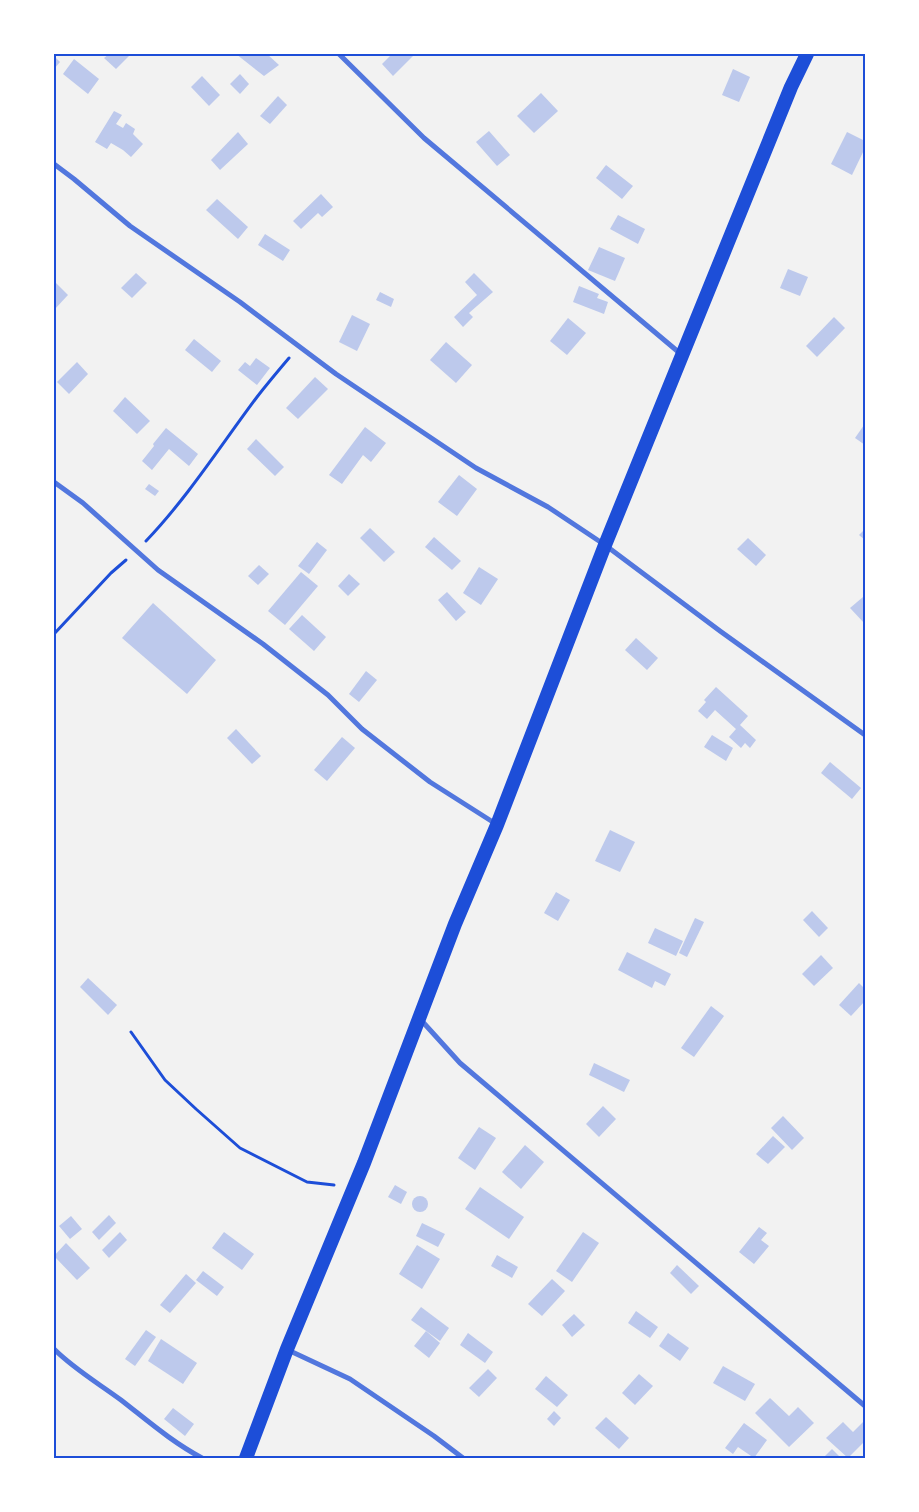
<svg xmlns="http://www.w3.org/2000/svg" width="919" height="1512" font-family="Ubuntu,sans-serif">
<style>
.building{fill:#bdc9ec}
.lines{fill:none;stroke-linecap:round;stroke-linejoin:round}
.path{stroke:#1d4ed8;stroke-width:3}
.minor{stroke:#5277de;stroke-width:5}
.trunk{stroke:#1d4ed8;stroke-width:14}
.neatline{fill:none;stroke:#1d4ed8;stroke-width:2}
</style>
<rect width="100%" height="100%" fill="#f2f2f2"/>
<g class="building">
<polygon points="109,54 131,54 116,69 104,58"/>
<polygon points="236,54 267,54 279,65 264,76"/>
<polygon points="392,54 415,54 393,76 382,64"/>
<polygon points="55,57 60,62 54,69 54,58"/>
<polygon points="74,59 99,79 88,94 63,74"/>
<polygon points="733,69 750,77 739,102 722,95"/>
<polygon points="240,74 249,84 240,94 230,84"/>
<polygon points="202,76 220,95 209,106 191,87"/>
<polygon points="541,93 558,111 534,133 517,116"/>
<polygon points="278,96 287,105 270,124 260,116"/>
<polygon points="114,111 122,115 116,124 123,128 126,123 135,129 133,134 143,144 131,157 123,150 111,143 107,149 95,142"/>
<polygon points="489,131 510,155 497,166 476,142"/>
<polygon points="238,132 248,144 220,170 211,160"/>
<polygon points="847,132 865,141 865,148 852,175 831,164"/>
<polygon points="606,165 633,186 622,199 596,178"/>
<polygon points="321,194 333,207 322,217 318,213 301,229 293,221"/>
<polygon points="217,199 248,227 238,239 206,210"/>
<polygon points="618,215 645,229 638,244 610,229"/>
<polygon points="265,234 290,250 283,261 258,245"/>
<polygon points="599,247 625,258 615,281 588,270"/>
<polygon points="788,269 808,277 800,296 780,288"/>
<polygon points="136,273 147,283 132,298 121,288"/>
<polygon points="474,273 493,292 469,313 473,317 463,327 454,317 477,295 465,282"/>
<polygon points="54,281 68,295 54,310"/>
<polygon points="579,286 599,294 597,298 608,302 604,314 573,302"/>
<polygon points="380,292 394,299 391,307 376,300"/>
<polygon points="352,315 370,324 357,351 339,342"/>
<polygon points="834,317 845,328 817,357 806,346"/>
<polygon points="568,318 586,333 567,355 550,341"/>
<polygon points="194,339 221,361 212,372 185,350"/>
<polygon points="446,342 472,365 456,383 430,360"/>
<polygon points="256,358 270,368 257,385 238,370 245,362 250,366"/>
<polygon points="77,362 88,374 69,394 57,382"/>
<polygon points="315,377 328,389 298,419 286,408"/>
<polygon points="125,397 150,421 137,434 113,411"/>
<polygon points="864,425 865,426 865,445 855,438"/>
<polygon points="365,427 386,443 371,462 363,455 342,484 329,475"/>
<polygon points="166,428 198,454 189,466 169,449 152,470 142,461 154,446 153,444"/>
<polygon points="256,439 284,467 275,476 247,449"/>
<polygon points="459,475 477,489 457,516 438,502"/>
<polygon points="149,484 159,491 155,496 145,489"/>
<polygon points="370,528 395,552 384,562 360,538"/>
<polygon points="865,529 865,540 859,535"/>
<polygon points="434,537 461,561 452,570 425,547"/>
<polygon points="748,538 766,555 756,566 737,549"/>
<polygon points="317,542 327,550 309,574 298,566"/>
<polygon points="259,565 269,574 258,585 248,576"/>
<polygon points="479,567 498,579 481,605 463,593"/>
<polygon points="301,572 318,586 285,625 268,611"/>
<polygon points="349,574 360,584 348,596 338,586"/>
<polygon points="447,592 466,612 456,621 438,600"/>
<polygon points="863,597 865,600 865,624 850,608"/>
<polygon points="153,603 216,660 187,694 122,638"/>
<polygon points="302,615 326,637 314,651 289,629"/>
<polygon points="636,638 658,658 647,670 625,650"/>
<polygon points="366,671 377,680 359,702 349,694"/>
<polygon points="716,687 748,716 740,725 756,740 750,748 745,743 741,748 729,737 736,729 715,710 707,719 698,711 706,702 704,700"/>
<polygon points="236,729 261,756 252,764 227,738"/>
<polygon points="712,735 733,748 726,761 704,747"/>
<polygon points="342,737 355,748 327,781 314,770"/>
<polygon points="830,762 861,788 852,799 821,773"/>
<polygon points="610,830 635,842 620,872 595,861"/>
<polygon points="556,892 570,900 558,921 544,913"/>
<polygon points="812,911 828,928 819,937 803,920"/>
<polygon points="695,918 704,922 687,957 679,953"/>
<polygon points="655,928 683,941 676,956 648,943"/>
<polygon points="627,952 671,974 665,986 655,981 652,988 618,970"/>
<polygon points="821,955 833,968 814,986 802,974"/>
<polygon points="88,978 117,1005 108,1015 80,987"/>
<polygon points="859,983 865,989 865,1001 851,1016 839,1005"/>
<polygon points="711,1006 724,1016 694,1057 681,1048"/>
<polygon points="594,1063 630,1080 624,1092 589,1075"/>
<polygon points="603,1106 616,1119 599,1137 586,1124"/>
<polygon points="783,1116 804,1138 792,1150 771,1128"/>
<polygon points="479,1127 496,1138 475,1170 458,1158"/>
<polygon points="773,1136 785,1147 768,1164 756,1154"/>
<polygon points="525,1145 544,1162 521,1189 502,1172"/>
<polygon points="395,1185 407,1192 401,1204 388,1197"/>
<polygon points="480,1187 524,1217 509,1239 465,1209"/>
<circle cx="420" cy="1204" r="8"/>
<polygon points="109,1215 116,1223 99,1240 92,1232"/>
<polygon points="71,1216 82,1229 70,1239 59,1226"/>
<polygon points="422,1223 445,1234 438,1247 416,1236"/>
<polygon points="759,1227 767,1233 761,1240 769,1246 754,1264 739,1252"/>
<polygon points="120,1232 127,1240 109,1258 102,1250"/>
<polygon points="224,1232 254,1254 242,1270 212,1248"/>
<polygon points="583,1232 599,1243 572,1282 556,1271"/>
<polygon points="66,1243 90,1268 77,1280 54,1256"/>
<polygon points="417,1245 440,1259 422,1289 399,1274"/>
<polygon points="497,1255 518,1267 512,1278 491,1266"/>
<polygon points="677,1265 699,1286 691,1294 670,1273"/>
<polygon points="203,1271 224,1287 217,1296 196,1280"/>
<polygon points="186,1274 196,1283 170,1313 160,1305"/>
<polygon points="552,1279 565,1291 542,1316 528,1304"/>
<polygon points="421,1307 449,1328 440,1341 411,1320"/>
<polygon points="636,1311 658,1327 650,1338 628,1323"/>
<polygon points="574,1314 585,1325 572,1337 562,1325"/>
<polygon points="146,1330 156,1337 135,1366 125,1359"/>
<polygon points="426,1331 440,1343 429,1358 414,1346"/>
<polygon points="468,1333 493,1352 485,1363 460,1345"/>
<polygon points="668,1333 689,1348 680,1361 659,1346"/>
<polygon points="161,1339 197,1363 183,1384 148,1361"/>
<polygon points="723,1366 755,1384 745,1401 713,1383"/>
<polygon points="488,1369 497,1378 479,1397 469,1388"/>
<polygon points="639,1374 653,1386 635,1405 622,1393"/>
<polygon points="546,1376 568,1395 557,1407 535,1389"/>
<polygon points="770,1398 789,1416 798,1407 814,1423 789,1447 755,1413"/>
<polygon points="173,1408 194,1424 185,1436 164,1419"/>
<polygon points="554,1411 561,1418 554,1426 547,1419"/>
<polygon points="606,1417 629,1438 619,1449 595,1428"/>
<polygon points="865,1420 865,1441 848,1458 826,1438 843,1422 853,1432"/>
<polygon points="744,1423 767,1440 754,1458 738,1447 733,1454 725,1448"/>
<polygon points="832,1449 841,1458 827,1458 825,1456"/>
</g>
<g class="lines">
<g class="path">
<path d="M146,541C188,497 221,445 257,397C267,384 278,371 289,358"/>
<polyline points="54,634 111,573 126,560"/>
<polyline points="131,1032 165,1080 196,1109 240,1148 307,1182 334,1185"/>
</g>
<g class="minor">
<polyline points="339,54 424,138 682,355"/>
<polyline points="54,164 74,179 130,226 240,302 336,374 476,468 548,507 605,545 720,631 865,735"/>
<polyline points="54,482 83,503 158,570 263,644 328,695 362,729 430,782 496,824"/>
<polyline points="421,1020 460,1063 865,1406"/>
<path d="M54,1349C74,1369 98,1383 121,1400C148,1421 172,1442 202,1458"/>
<polyline points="288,1350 350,1379 434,1436 463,1458"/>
</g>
<polyline class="trunk" points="246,1458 287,1349 364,1163 455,924 497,825 605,545 791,87 807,54"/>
</g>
<rect width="919" height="1512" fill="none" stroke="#ffffff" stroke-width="110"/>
<rect x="55" y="55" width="809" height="1402" class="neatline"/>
</svg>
